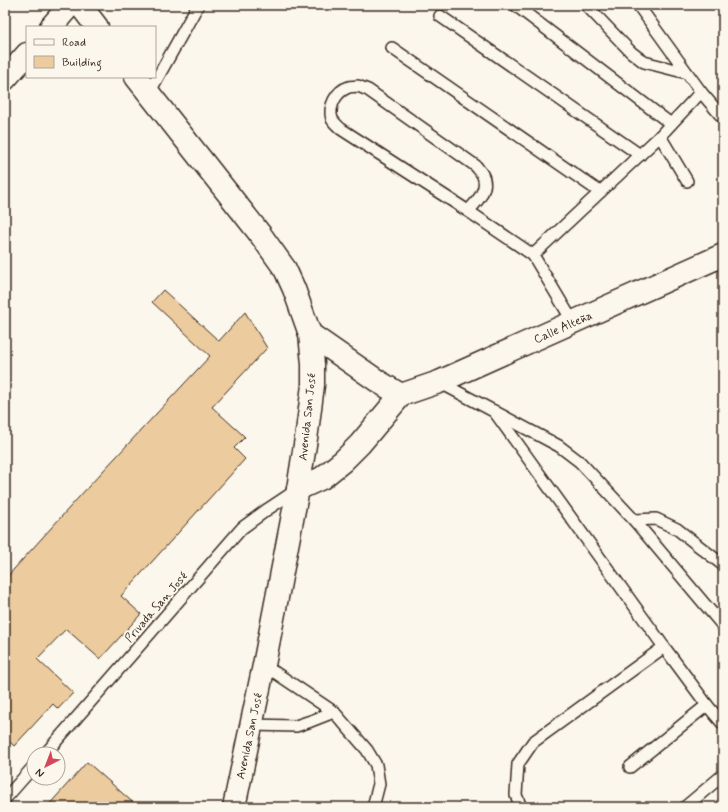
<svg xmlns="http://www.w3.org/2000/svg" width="728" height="812" font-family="Mynerve,sans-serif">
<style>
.building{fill:#eccb9e;stroke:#3b2a1e}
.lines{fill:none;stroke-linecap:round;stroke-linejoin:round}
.lane-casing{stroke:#3b2a1e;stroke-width:14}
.street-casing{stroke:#3b2a1e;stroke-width:25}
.secondary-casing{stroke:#3b2a1e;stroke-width:25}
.lane{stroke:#fbf7ec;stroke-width:11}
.street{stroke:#fbf7ec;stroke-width:22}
.secondary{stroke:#fbf7ec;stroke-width:22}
.labels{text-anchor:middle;stroke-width:4;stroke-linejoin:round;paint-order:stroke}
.street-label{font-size:12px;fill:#3b2a1e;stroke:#fbf7ec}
</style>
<rect width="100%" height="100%" fill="#fbf7ec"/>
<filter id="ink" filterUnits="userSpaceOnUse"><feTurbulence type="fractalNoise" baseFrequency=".025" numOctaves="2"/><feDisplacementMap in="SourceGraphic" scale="8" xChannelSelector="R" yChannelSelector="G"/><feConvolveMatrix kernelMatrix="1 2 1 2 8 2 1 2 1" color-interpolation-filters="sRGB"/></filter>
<g filter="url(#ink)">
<g class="building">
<polygon points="163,290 219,341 245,312 267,348 212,407 245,437 234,448 245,459 121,596 141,614 100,659 66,629 37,659 73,693 58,709 53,704 14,746 5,737 5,579 89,486 210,356 152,302"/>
<polygon points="87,762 138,807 47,807"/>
</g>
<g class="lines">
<defs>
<g id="lane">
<polyline points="515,5 671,124"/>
<polyline points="586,5 631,52 644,62 687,73"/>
<polyline points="440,16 640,155"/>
<polyline points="392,48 600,192"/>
<path d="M358,86L368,90L476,166C478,169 480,171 482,174C490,188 477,202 468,211L341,129C338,126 334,123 332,119C328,107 336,91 349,87C351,86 355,87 358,86Z"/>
<polyline points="701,92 723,118"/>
<polyline points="149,93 198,5"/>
<polyline points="660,136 687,181"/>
<polyline points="468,211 533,255"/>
<polyline points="573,322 533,255 660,136 671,124 701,92 638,5"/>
<polyline points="439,382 559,446 580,462 634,520 723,626"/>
<polyline points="494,411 664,647 533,742 518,764 516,795 521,807"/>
<polyline points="634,520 656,519 677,529 723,565"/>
<polyline points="664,647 707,705 723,724"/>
<polyline points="264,665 334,712 367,750 376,765 379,784 373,807"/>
<polyline points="250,725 296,726 311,721 334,712"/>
<polyline points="45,754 242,528 268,509 298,489"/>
<polyline points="630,767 707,705"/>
<polyline points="5,799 34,766"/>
<polyline points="685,807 723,775"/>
</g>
<g id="street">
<polyline points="51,27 70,5"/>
<polyline points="5,79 27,54"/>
<polyline points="310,334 379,382 401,395"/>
<polyline points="298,489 322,478 343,461 360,444 401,395 439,382 723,255"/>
</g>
<g id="secondary">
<polyline points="80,5 97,27"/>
<polyline points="136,77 260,234 285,269 294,289 310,334 313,364 313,385 307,432 298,489 264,665 234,807"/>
</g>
</defs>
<use href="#lane" class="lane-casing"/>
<use href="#street" class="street-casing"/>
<use href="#secondary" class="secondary-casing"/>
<use href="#lane" class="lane"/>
<use href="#street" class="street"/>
<use href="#secondary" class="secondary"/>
</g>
</g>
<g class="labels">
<g class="street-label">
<text transform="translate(563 327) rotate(-24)" y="4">Calle Alteña</text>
<text transform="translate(307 417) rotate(-84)" y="4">Avenida San José</text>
<text transform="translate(156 607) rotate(-49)" y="4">Privada San José</text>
<text transform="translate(249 736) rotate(-78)" y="4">Avenida San José</text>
</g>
</g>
<rect width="728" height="812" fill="none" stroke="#fbf7ec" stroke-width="20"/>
<rect x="10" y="10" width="708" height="792" fill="none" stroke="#3b2a1e" stroke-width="1.5" filter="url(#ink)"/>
<rect x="26" y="26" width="130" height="52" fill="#fbf7ec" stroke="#aea59a"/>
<rect x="34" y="39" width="20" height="6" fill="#fbf7ec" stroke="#aea59a"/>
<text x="62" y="46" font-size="12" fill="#3b2a1e">Road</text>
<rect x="34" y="56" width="20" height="12" fill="#eccb9e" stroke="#aea59a"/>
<text x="62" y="66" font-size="12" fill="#3b2a1e">Building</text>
<g transform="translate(46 766) rotate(222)"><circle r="19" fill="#fbf7ec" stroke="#aea59a"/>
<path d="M0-3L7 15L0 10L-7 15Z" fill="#d1495b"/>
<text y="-6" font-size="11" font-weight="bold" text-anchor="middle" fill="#3b2a1e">N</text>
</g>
</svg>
